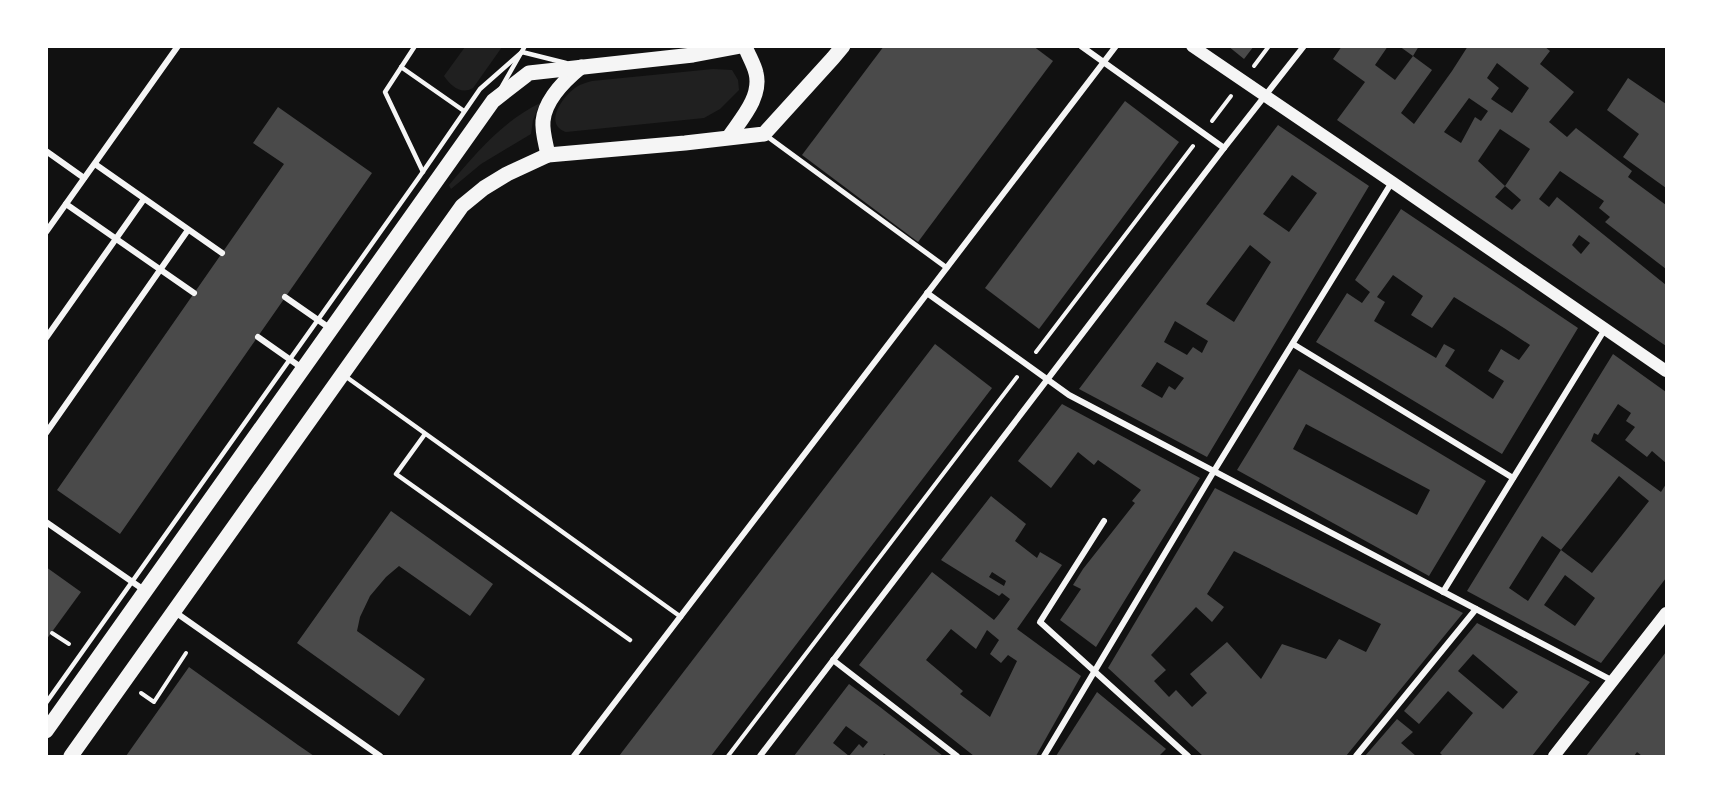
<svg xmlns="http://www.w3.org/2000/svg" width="1713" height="803" font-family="Helvetica,sans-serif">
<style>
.green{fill:#202020}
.building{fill:#4a4a4a;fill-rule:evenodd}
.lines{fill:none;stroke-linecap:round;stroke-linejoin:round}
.path{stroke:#f5f5f5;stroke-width:4}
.service{stroke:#f5f5f5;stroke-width:4.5}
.pedestrian{stroke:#f5f5f5;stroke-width:5}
.minor{stroke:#f5f5f5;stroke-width:6}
.secondary{stroke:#f5f5f5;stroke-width:12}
.primary{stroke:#f5f5f5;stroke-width:15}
</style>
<rect width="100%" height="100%" fill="#111"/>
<g class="green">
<path d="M465,47H502L473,88C461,95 451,86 444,76Z"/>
<path d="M713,69L732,70L738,80L739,90L720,109L704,118L566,132C542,124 564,94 578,86C582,84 587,82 592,81Z"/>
<path d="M540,103L533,120L531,134L481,164L451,189L449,185C475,154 503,121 540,103Z"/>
</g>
<g class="building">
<polygon points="884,46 1033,46 1053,61 918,242 802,155"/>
<polygon points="1228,46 1254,46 1244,59"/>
<path d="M1342,46H1388L1375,65L1395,80L1413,56L1432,70L1401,113L1414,124L1452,71L1468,46H1544L1550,51L1540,64L1574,92L1549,122L1567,137L1576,128L1632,171L1628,177L1666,205V269L1605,222L1610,217L1599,208L1604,201L1560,171L1539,199L1549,207L1557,197L1666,285V346L1337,120L1365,82L1333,59ZM1497,63L1529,88L1512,113L1491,99L1499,88L1487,78ZM1469,98L1488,111L1481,121L1475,117L1461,143L1444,132ZM1500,129L1530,149L1505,186L1521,200L1512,210L1495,197L1505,186L1478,161ZM1579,235L1590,243L1581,254L1572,245Z"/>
<polygon points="1399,46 1419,46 1413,56"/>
<polygon points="1628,78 1666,104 1666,188 1623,157 1639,134 1607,110"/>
<polygon points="1125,101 1179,142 1039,329 985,288"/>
<polygon points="278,107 372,173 120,534 57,490 284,164 253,143"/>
<path d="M1278,125L1369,186L1207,457L1079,389ZM1292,175L1317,193L1289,232L1263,214ZM1250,245L1271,262L1234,322L1206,304ZM1175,321L1208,341L1202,353L1193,347L1187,355L1164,342ZM1157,362L1184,378L1175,390L1169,386L1162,398L1141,386Z"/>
<path d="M1401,209L1578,328L1502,454L1316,342L1347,293L1362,303L1370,292L1355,280ZM1393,275L1423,296L1411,315L1432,328L1454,297L1504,328L1530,345L1519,360L1501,349L1488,371L1504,381L1493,399L1445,366L1455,350L1444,344L1436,358L1374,321L1385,302L1377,297Z"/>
<polygon points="935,344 992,388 711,756 619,756"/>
<path d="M1613,354L1666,392V463L1652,451L1647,457L1625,440L1635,427L1626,421L1631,413L1618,404L1598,435L1594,433L1591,441L1661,492L1666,484V578L1601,663L1467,591ZM1619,476L1649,501L1592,573L1561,550L1528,601L1509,588L1542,536L1561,550ZM1565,575L1595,598L1575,626L1544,605Z"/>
<path d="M1299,369L1486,481L1429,576L1237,470ZM1306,424L1430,490L1417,515L1293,449Z"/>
<polygon points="1062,404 1200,478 1096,647 1060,620 1081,589 1073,585 1083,569 1135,503 1132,501 1141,490 1098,460 1094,465 1078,452 1051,488 1018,461"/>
<path d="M1215,488L1463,613L1346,756H1203L1108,668ZM1234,551L1381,624L1366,652L1339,639L1326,659L1282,644L1261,679L1227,642L1190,674L1207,693L1192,707L1176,690L1169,697L1154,681L1166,670L1151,655L1196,607L1212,622L1224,607L1207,594Z"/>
<path d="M991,496L1026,524L1015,541L1037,558L1040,552L1062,565L1017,629L1081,676L1036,756H974L859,665L932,572L994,620L999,614L1010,599L1002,593L999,596L941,560ZM992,572L1006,581L1004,586L989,577ZM951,629L976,649L987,630L999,640L990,654L1001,663L1008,655L1017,661L990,717L960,694L963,691L926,660Z"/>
<polygon points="391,511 493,584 470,616 399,566 386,577 370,596 360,617 357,631 425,679 399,716 297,643"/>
<polygon points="46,567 81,592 46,640"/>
<path d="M1477,623L1590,682L1532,756H1443L1440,753L1473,713L1448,691L1419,724L1404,711ZM1473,654L1518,692L1503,709L1458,671Z"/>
<polygon points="1666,652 1666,756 1642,756 1637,752 1634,756 1586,756"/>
<polygon points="189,667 298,745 314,756 126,756"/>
<path d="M849,684L880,707L943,756H887L884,754L882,756H794ZM846,726L868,742L863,748L859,744L849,756L833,743Z"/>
<polygon points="1097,692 1166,749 1159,756 1056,756"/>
<polygon points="1397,719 1413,732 1401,743 1416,756 1365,756"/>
</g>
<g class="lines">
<g class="path">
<polyline points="1254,66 1269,46"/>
<polyline points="1212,121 1231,96"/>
<polyline points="1036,352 1193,146"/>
<polyline points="52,633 69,644"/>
<polyline points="141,693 154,702 186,653"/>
<polyline points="728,756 1017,377"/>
</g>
<g class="service">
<polyline points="415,46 385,92 423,172"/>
<polyline points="522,52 566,63"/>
<polyline points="401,67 464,111"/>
<polyline points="501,88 525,46"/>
<polyline points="345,376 681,617"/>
<polyline points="425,434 396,474 630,640"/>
<polyline points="46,703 420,176 480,89 522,52"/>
</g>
<polyline class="pedestrian" points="764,134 947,268"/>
<g class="minor">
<polyline points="1081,46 1224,148"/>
<polyline points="46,151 84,178"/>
<polyline points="95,164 222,253"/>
<polyline points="66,204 194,293"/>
<polyline points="46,232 178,46"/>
<polyline points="927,293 1069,395 1613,681"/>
<polyline points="285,297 331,329"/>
<polyline points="258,337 302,368"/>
<polyline points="46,338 144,199"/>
<polyline points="1293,344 1513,478"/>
<polyline points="46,433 188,230"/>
<polyline points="1104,521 1040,622 1188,756"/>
<polyline points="46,522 144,590"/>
<polyline points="1443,592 1605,329"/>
<polyline points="175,612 380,756"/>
<polyline points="833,660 957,756"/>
<polyline points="574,756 1116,46"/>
<polyline points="760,756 1224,148 1304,46"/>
<polyline points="1044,756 1214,471 1392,182"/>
<polyline points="1356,756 1476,609"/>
</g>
<g class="secondary">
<polyline points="1192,46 1392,182 1666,371"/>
<polyline points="1554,756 1666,613"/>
</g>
<g class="primary">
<path d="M729,137C741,119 762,97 756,73C754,64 748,55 745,46"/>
<path d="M548,155C546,144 542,132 543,121C545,100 565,80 581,67"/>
<polyline points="46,731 493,101 529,73 693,55 741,46"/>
<polyline points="71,756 462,206 484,188 507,174 548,155 685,143 764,134 833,58 843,46"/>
</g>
</g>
<rect width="1713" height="803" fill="none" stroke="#ffffff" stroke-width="96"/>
</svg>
